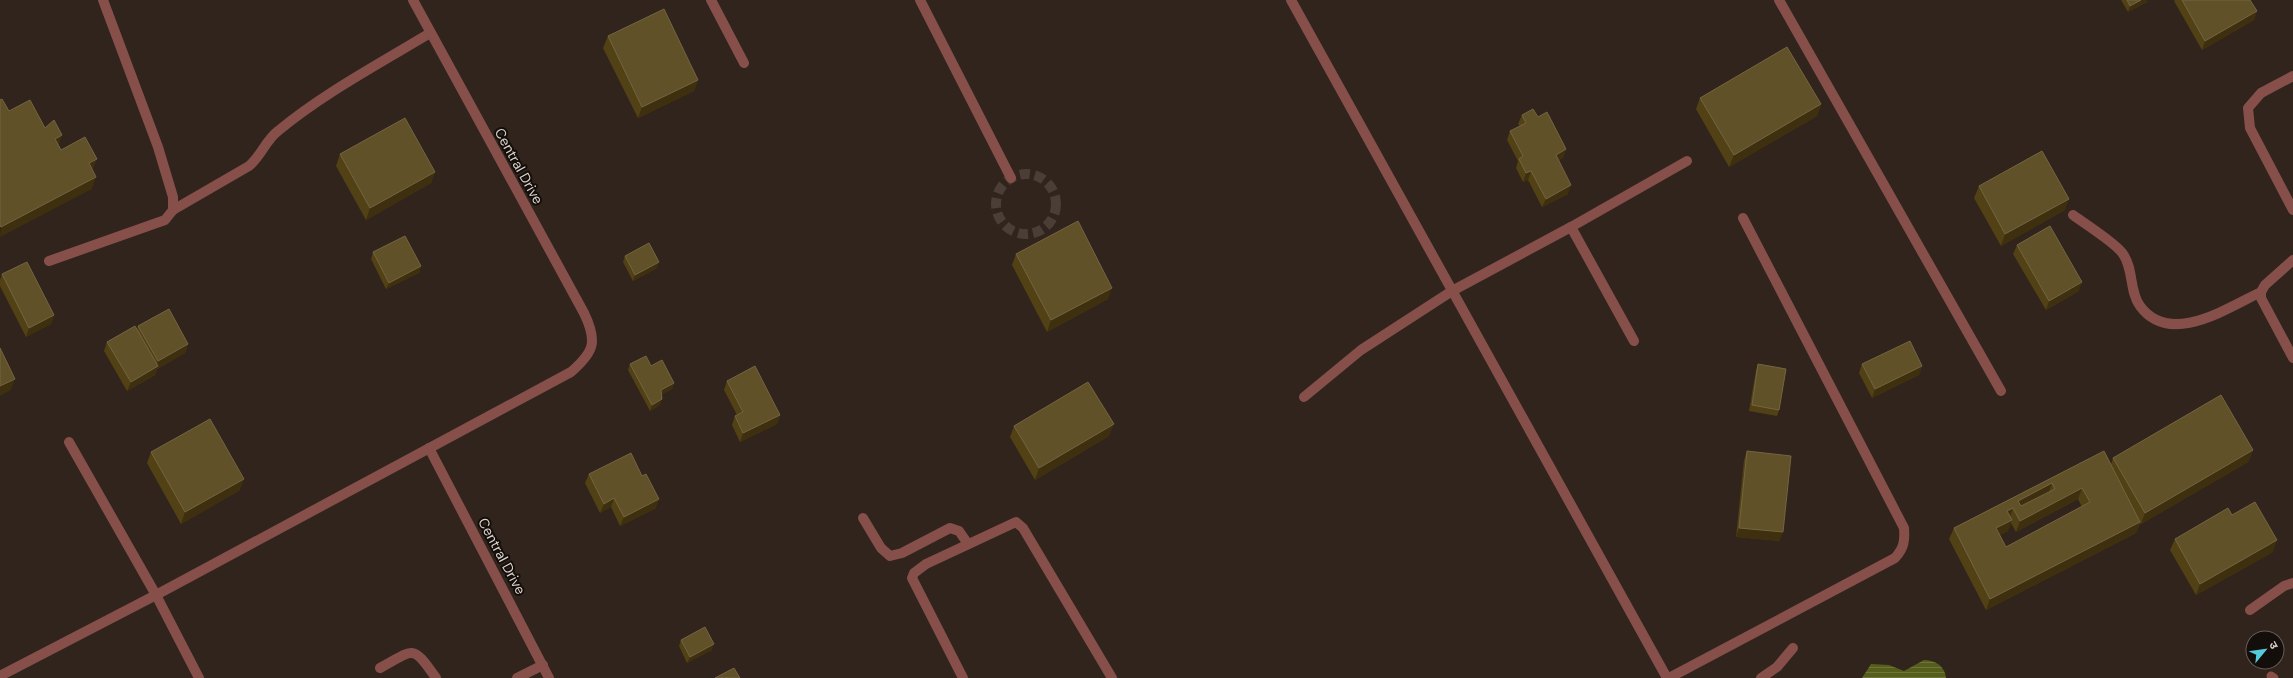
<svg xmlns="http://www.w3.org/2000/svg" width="2293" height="678" font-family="'DM Sans','Noto Sans Devanagari',sans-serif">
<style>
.water{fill:url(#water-rules)}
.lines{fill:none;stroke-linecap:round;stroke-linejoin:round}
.street-tunnel{stroke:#4a3e37;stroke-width:10;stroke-dasharray:10 5;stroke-linecap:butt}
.lane{stroke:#874f4a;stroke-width:9}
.street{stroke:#874f4a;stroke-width:10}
.wall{fill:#524114;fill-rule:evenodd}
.shaded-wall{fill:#3e2f0f}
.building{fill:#615128;stroke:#746542;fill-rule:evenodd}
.labels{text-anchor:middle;stroke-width:4;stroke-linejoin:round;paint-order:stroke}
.street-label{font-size:14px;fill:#dbd3cd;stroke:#140e0b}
</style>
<defs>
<pattern id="water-rules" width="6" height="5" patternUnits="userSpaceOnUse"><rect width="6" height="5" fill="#565e1c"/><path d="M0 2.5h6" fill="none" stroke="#6e743c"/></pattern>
</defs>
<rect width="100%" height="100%" fill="#30241c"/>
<path class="water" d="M1924,660C1935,660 1945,666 1946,678H1862L1871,664L1889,665L1904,671Z"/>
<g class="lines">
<circle class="street-tunnel" cx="1026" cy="204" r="30"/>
<polyline class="lane" points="2271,676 2274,678"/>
<g class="street">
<polyline points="711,0 744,63"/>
<polyline points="920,0 1011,178"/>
<polyline points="1291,0 1667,678"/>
<polyline points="1779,0 2001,391"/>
<polyline points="2293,76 2261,93 2248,108 2250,128 2293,210"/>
<path d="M173,210L249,166C261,156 266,140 278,131C324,93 379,64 430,33"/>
<path d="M2073,215C2085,224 2116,243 2123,254C2134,270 2129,291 2140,306C2170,347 2227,308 2261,292L2265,285L2293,260"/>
<polyline points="1571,227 1634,341"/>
<polyline points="49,261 165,220 173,210 173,197 158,147 103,0"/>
<polyline points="2261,292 2261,298 2293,358"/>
<polyline points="1304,397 1361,350 1452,291 1571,227 1687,161"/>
<polyline points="69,442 156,595 199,678"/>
<polyline points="429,448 549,678"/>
<polyline points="863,518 881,548 890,556 902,553 950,528 959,531 968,544"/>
<polyline points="2250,610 2284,586 2293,583"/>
<path d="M380,668C415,649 412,644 436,678"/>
<path d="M0,676L156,595L571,372C594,352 598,342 584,313L413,0"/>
<polyline points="517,678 543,665"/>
<polyline points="963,678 912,578 914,573 926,564 1016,522 1023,528 1112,678"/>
<path d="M1669,678L1895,558C1904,548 1905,541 1904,528L1743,218"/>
<polyline points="1761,678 1777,667 1793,648"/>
</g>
</g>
<g class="wall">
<polygon points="2121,0 2147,0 2147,2 2128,12"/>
<polygon points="2175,0 2250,0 2257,11 2254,20 2202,50 2174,1"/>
<polygon points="608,36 698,80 694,91 638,118 603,48"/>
<polygon points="1700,98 1821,104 1817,116 1729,167 1696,109"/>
<polygon points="1522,115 1538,117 1566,149 1563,158 1559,160 1568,194 1542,207 1528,180 1523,182 1516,168 1518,161 1507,140 1510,131 1520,126 1518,124"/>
<polygon points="340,154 435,172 431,183 366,220 336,166"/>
<polygon points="1979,186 2065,210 2001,246 1974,198"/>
<polygon points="2017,245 2079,291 2046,310 2013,254"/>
<polygon points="373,252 421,266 419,273 386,289 371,259"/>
<polygon points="1016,254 1108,299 1047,332 1012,265"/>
<polygon points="625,256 657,268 633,281 623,262"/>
<polygon points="2,274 54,315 51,324 26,337 0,286 0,280"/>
<polygon points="138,326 188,344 185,353 157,369 155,375 127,391 104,351 107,342 137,330"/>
<polygon points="630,364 651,366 674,383 672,389 662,394 660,405 650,411 628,370"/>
<polygon points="1758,364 1779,410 1777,416 1749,411 1756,370"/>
<polygon points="1862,364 1922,366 1919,375 1872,398 1859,373"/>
<polygon points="727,381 780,415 777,424 740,442 732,425 735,416 737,415 724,390"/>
<polygon points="1014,426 1109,436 1035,480 1010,437"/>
<path d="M2253,450L2248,462L2141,524L2140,523L2136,533L1986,610L1949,539L1954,528L2104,451L2111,464L2113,458ZM2078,499L2082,507L2006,547L2000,535L2008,531L2011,523L2016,532Z"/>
<polygon points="1747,451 1780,541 1736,537 1744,460"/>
<polygon points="151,452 240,490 181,524 147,463"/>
<polygon points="589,474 656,508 620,526 611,507 600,513 585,483"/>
<polygon points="2232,515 2273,552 2196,595 2170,550 2175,539"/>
<polygon points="681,640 712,650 687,663 679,646"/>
</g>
<g class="shaded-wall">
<polygon points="2141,0 2147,0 2147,2 2128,12 2130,6"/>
<polygon points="2257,11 2254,20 2202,50 2205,41"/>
<polygon points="698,80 694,91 638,118 642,107"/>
<polygon points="1821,104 1817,116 1729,167 1734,155"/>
<polygon points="62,135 58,147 55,139"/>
<polygon points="1566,149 1563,158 1552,164 1556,155"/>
<polygon points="97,159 92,171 89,163"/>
<polygon points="1531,171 1528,180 1523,182 1526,173"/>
<polygon points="435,172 431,183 366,220 370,208"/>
<polygon points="96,177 92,189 0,237 1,227"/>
<polygon points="1571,185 1568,194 1542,207 1546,199"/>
<polygon points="2069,199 2065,210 2001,246 2005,234"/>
<polygon points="659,262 657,268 633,281 635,275"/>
<polygon points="421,266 419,273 386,289 389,283"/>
<polygon points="2082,282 2079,291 2046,310 2049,301"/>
<polygon points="1112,288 1108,299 1047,332 1051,320"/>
<polygon points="54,315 51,324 26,337 29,328"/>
<polygon points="188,344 185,353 157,369 155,375 127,391 131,382 156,367 158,361"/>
<polygon points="1922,366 1919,375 1872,398 1875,389"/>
<polygon points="15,379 11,390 0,396 0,386"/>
<polygon points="674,383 672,389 659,396 661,390"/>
<polygon points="662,399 660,405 650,411 652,405"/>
<polygon points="780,415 777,424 740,442 743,433"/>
<polygon points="1114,424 1109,436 1035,480 1039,468"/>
<polygon points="2253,450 2248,462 2141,524 2145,513"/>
<polygon points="244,479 240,490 181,524 185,512"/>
<polygon points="2052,483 2048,495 2015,512 2018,501"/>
<polygon points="2082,488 2078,499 2016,532 2020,521"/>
<polygon points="614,498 611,507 600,513 604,504"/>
<polygon points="659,499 656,508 620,526 624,517"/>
<polygon points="2013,508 2009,519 2007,511"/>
<polygon points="2012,520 2008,531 1992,540 1996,528"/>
<polygon points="2140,522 2136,533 1986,610 1990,599"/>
<polygon points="1739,528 1783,532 1780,541 1736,537"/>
<polygon points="2277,540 2273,552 2196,595 2200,584"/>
<polygon points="714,644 712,650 687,663 690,657"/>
</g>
<g class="building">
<polygon points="2127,0 2141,0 2130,6"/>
<polygon points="2182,0 2250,0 2257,11 2205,41"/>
<polygon points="664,9 698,80 642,107 608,36"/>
<polygon points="1787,47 1821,104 1734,155 1700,98"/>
<polygon points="2,99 9,111 30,100 45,128 54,120 62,135 55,139 61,150 85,137 97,159 89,163 96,177 1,227 0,226 0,100"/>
<polygon points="1533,109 1538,117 1547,112 1566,149 1556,155 1571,185 1546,199 1531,171 1526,173 1519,159 1523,156 1510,131 1526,123 1522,115"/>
<polygon points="405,118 435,172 370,208 340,154"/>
<polygon points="2042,151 2069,199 2005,234 1979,186"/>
<polygon points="1078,221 1112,288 1051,320 1016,254"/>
<polygon points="2050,226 2082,282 2049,301 2017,245"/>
<polygon points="405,236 421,266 389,283 373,252"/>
<polygon points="649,243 659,262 635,275 625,256"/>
<polygon points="27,262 54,315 29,328 2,274"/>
<polygon points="169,309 188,344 158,361 138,326"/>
<polygon points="135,326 158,366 131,382 107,342"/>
<polygon points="1910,341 1922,366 1875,389 1862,364"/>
<polygon points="0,348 15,379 0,386"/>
<polygon points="646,356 651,366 662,360 674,383 661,390 662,399 652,405 630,364"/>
<polygon points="1758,364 1786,369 1779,410 1752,405"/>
<polygon points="755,366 780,415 743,433 735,416 743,412 727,381"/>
<polygon points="1088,382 1114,424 1039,468 1014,426"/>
<polygon points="2221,395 2253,450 2145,513 2113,458"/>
<polygon points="210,419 244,479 185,512 151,452"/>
<polygon points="1747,451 1791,456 1783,532 1739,528"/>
<path d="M2104,451L2140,522L1990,599L1954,528ZM2052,483L2055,489L2021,506L2018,501ZM2082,488L2090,502L2006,547L1996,528L2012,520L2007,511L2013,508L2020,521Z"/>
<polygon points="631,453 642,476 646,474 659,499 624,517 614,498 604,504 589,474"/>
<polygon points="2255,502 2277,540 2200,584 2175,539 2228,508 2232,515"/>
<polygon points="705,627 714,644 690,657 681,640"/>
<polygon points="734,668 740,678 715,678"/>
</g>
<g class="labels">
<g class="street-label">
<text transform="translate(519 166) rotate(61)" y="5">Central Drive</text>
<text transform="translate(502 556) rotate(62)" y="5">Central Drive</text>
</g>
</g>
<g transform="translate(2265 650) rotate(61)"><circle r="19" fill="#140e0b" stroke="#645d59"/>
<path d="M0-3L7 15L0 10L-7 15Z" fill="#52cbda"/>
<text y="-6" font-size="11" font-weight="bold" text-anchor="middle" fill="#dbd3cd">उ</text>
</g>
</svg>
